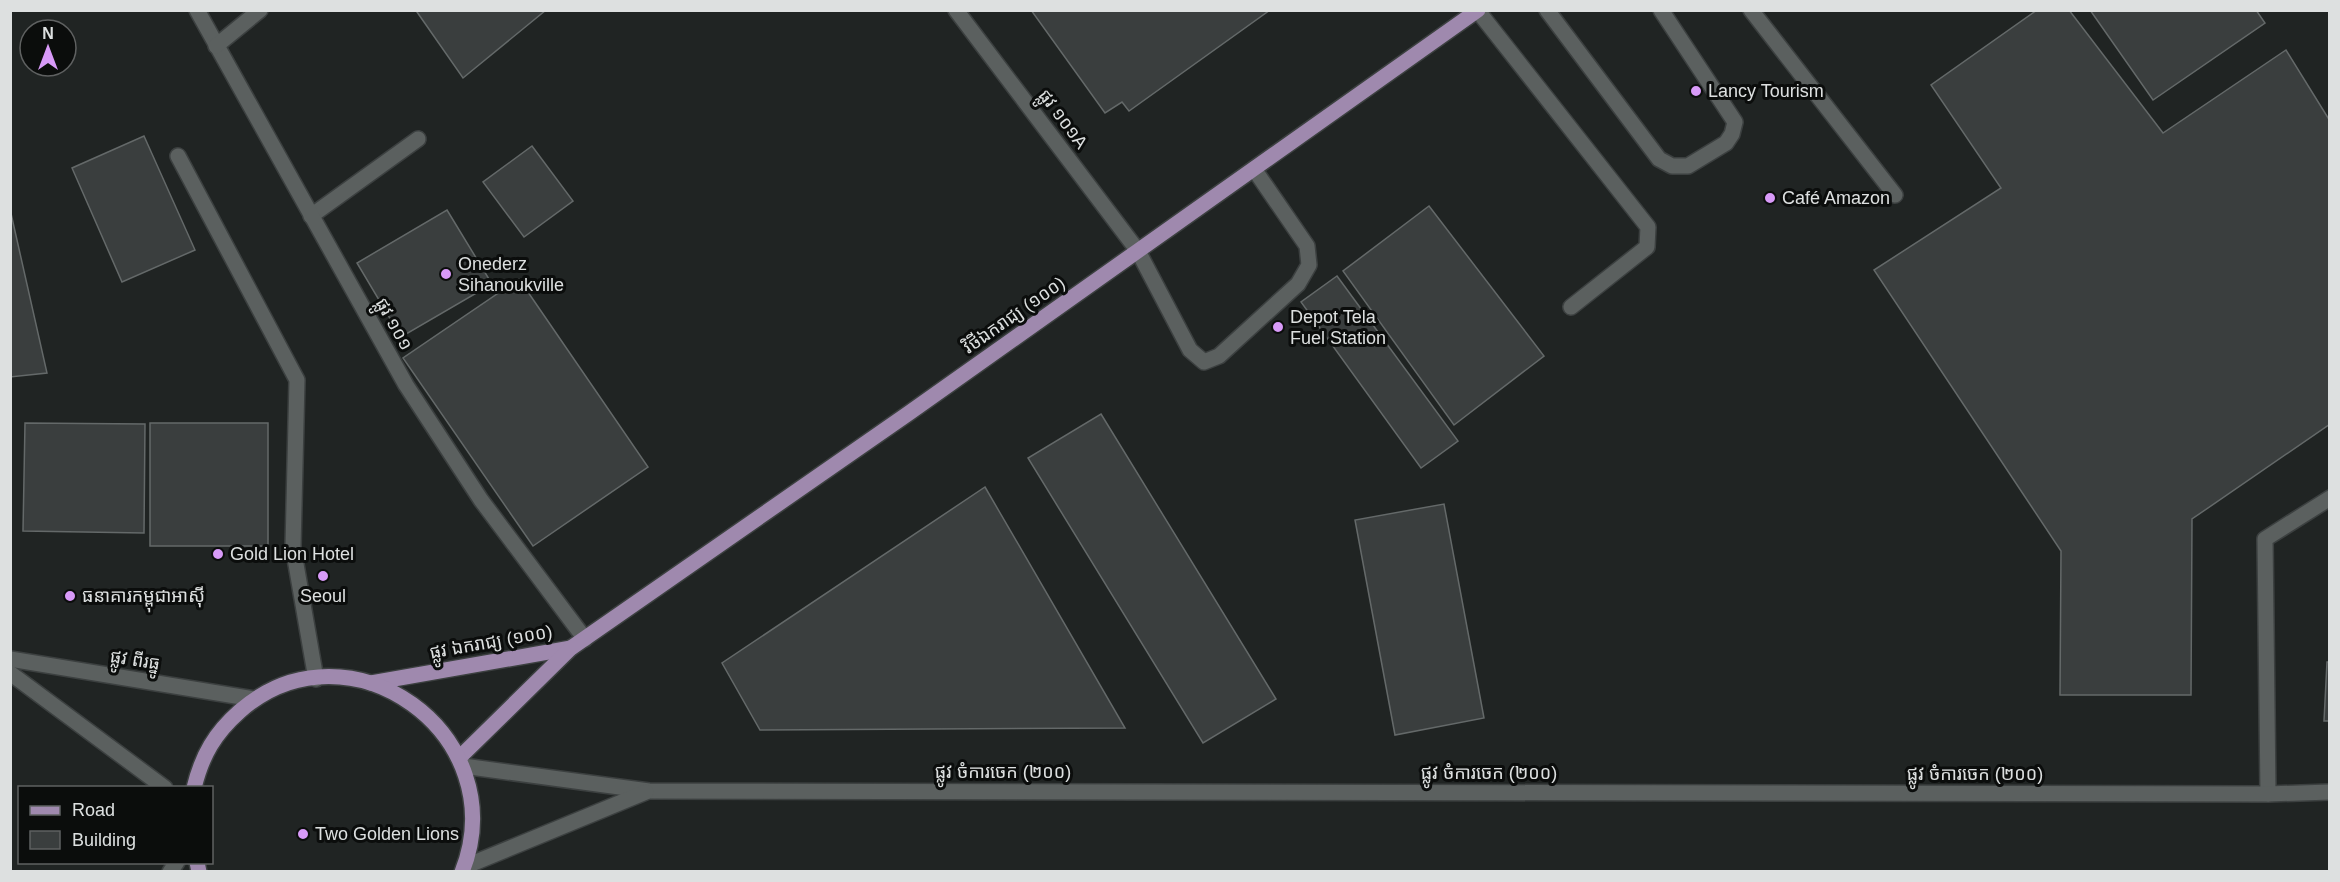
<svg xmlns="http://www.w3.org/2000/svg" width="2340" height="882" font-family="Helvetica,'Noto Sans Khmer',sans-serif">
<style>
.building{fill:#3a3e3e;stroke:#646969;stroke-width:1.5}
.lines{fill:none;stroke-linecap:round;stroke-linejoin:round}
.service-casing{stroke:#3c4040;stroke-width:18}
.minor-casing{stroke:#3c4040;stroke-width:18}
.tertiary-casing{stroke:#3c4040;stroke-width:18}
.secondary-casing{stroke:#3c4040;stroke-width:18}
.primary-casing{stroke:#3c4040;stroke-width:18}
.service{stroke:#5b605f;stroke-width:15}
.minor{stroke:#5b605f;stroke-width:15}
.tertiary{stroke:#5b605f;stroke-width:15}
.secondary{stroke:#5b605f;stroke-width:15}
.primary{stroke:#9f89ae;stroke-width:15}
.poi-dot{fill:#d89af8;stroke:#0b0d0c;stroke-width:2}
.labels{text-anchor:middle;stroke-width:6;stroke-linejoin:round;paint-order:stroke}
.poi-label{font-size:18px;fill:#dde0e0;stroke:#0b0d0c;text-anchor:start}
.street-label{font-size:18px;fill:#dde0e0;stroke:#0b0d0c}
</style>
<rect width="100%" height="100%" fill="#202423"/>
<g class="building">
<polygon points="419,10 546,10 463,78 417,12"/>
<polygon points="1031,10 1270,10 1129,111 1122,102 1105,113"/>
<polygon points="2037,10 2069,10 2163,133 2286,50 2330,121 2330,424 2192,519 2191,695 2060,695 2061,551 1874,270 2001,188 1931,85"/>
<polygon points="2090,10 2256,10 2265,23 2153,100"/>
<polygon points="144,136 195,250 122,282 72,168"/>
<polygon points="532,146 573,201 524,237 483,182"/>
<polygon points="1429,206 1544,356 1454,425 1343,271"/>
<polygon points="10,209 47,373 10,377"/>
<polygon points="447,210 492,284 401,337 357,263"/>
<polygon points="1337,276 1458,441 1421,468 1301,302"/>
<polygon points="519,279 648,467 533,546 403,358"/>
<polygon points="1101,414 1276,699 1203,743 1028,458"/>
<polygon points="25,423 145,424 144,533 23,531"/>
<rect x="150" y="423" width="118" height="123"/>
<polygon points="985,487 1125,728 760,730 722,663"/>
<polygon points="1444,504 1484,718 1395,735 1355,520"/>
<polygon points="2327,662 2330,662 2330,721 2324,721"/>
</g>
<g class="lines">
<defs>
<g id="service">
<polyline points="1547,10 1659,159 1672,166 1688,166 1726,143 1732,134 1735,122 1661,10"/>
<polyline points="1751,10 1895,195"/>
<polyline points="1478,11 1648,227 1647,247 1571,307"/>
<polyline points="178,156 297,380 293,547 316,679"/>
<polyline points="311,216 418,139"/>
<polyline points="1138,251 1190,350 1204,362 1219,356 1298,284 1309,265 1307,246 1254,169"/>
<polyline points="2268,794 2265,539 2330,498"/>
</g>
<g id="minor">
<polyline points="197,10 406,385 481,500 585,639"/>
<polyline points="956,10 1138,251"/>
<polyline points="216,46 260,10"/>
<polyline points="463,766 649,791 2268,794 2330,792"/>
<polyline points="464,867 646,792"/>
</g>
<polyline id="tertiary" points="170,872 177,862"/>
<g id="secondary">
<polyline points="10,659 254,699"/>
<polyline points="10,673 165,788"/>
</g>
<g id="primary">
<polyline points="371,683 571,648"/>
<polyline points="459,758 571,648 909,413 1478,10"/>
<path d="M194,788C202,755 215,733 240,711C349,615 516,735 462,872"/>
<polyline points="197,862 199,872"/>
</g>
</defs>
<use href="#service" class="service-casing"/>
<use href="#minor" class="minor-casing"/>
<use href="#tertiary" class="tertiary-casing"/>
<use href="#secondary" class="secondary-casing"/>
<use href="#primary" class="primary-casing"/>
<use href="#service" class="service"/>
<use href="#minor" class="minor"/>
<use href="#tertiary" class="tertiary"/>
<use href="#secondary" class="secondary"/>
<use href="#primary" class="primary"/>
</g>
<g class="poi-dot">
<circle cx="1696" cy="91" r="6"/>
<circle cx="1770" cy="198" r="6"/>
<circle cx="446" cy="274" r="6"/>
<circle cx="1278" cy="327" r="6"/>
<circle cx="218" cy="554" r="6"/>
<circle cx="323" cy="576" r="6"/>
<circle cx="70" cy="596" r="6"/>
<circle cx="303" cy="834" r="6"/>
</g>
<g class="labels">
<g class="poi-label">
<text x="1708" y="97">Lancy Tourism</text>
<text x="1782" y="204">Café Amazon</text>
<text x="458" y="270">Onederz<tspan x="458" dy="21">Sihanoukville</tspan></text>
<text x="1290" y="323">Depot Tela<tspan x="1290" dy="21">Fuel Station</tspan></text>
<text x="230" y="560">Gold Lion Hotel</text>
<text x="82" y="602">ធនាគារកម្ពុជាអាសុី</text>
<text x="323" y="602" text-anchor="middle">Seoul</text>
<text x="315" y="840">Two Golden Lions</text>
</g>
<g class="street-label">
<text transform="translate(1063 119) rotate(53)" y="6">ផ្លូវ ១០១A</text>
<text transform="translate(1014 315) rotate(-35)" y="6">វិថីឯករាជ្យ (១០០)</text>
<text transform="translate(394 324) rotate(61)" y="6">ផ្លូវ ១០១</text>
<text transform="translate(491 642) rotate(-10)" y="6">ផ្លូវ ឯករាជ្យ (១០០)</text>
<text transform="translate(135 660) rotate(9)" y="6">ផ្លូវ ពីរធ្នូ</text>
<text x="1003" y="778">ផ្លូវ ចំការចេក (២០០)</text>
<text x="1489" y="779">ផ្លូវ ចំការចេក (២០០)</text>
<text x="1975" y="780">ផ្លូវ ចំការចេក (២០០)</text>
</g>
</g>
<rect width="2340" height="882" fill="none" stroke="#dde0e0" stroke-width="24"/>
<rect x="18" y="786" width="195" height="78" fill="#0b0d0c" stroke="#5f6161" stroke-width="1.5"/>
<rect x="30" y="806" width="30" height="9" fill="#9f89ae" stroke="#5f6161" stroke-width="1.5"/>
<text x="72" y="816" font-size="18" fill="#dde0e0">Road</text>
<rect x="30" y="831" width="30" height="18" fill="#3a3e3e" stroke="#5f6161" stroke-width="1.5"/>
<text x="72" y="846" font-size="18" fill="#dde0e0">Building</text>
<g transform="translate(48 48)"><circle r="28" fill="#0b0d0c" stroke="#5f6161" stroke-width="1.5"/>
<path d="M0-4.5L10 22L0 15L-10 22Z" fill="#d89af8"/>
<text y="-9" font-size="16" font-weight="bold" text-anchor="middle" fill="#dde0e0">N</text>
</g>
</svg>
